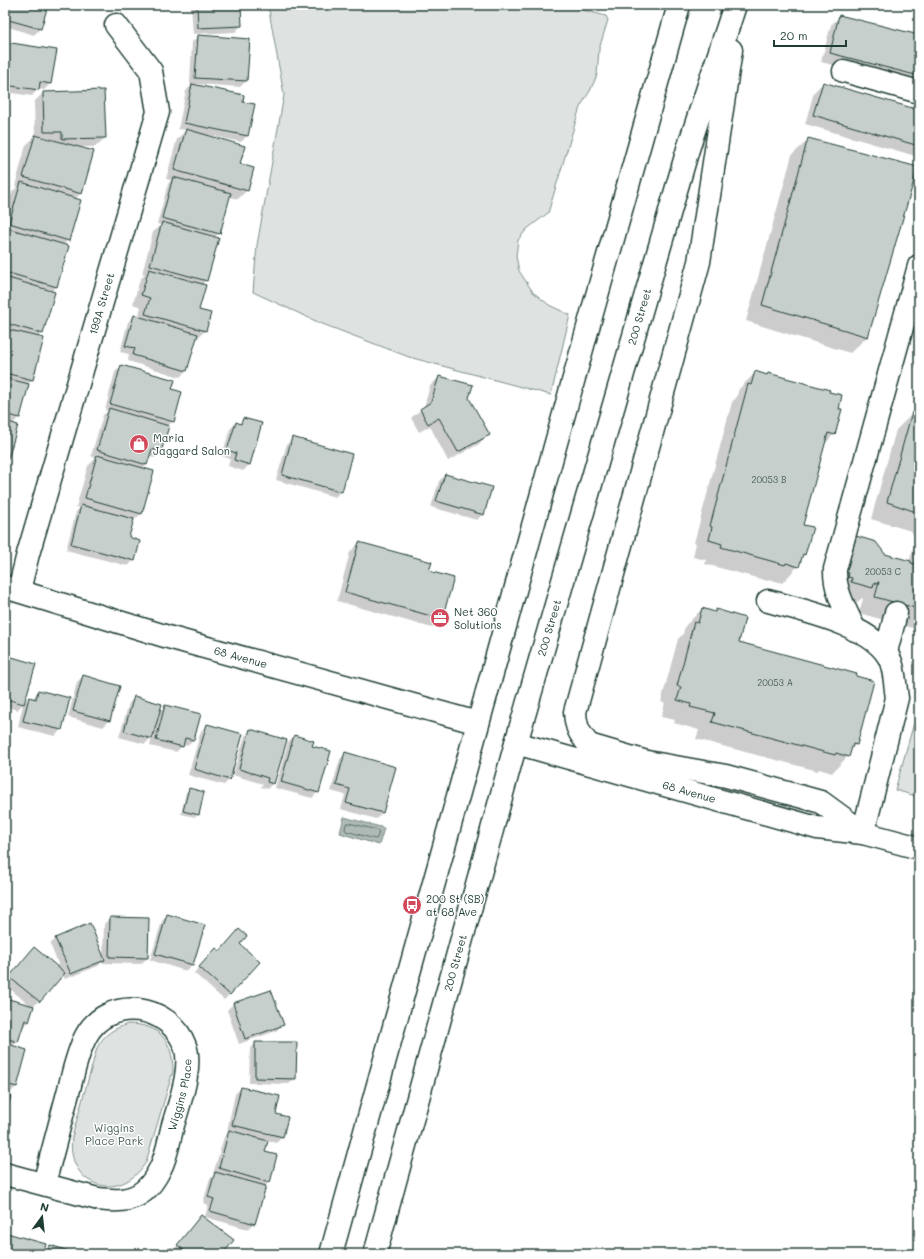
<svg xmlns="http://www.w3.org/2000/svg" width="924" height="1259" font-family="Mali,sans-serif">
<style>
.green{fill:#dee3e2;stroke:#7e908b}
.water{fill:#afbab7;stroke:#758883}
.shadow{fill:#0003}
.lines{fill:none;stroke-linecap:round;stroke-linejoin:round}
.shore{stroke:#596f68;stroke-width:1}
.building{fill:#c7cfcc;stroke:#1f3d34}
.minor-casing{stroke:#1f3d34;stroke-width:25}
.major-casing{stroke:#1f3d34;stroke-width:25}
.minor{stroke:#fff;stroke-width:22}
.major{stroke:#fff;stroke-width:22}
.labels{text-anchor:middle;stroke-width:3;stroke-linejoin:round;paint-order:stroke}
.number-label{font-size:9px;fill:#49625a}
.street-label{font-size:11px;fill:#1f3d34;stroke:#fff}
.poi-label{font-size:11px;fill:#1f3d34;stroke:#fff;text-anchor:start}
.park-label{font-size:11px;fill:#455e57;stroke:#fff}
</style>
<rect width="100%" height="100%" fill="#fff"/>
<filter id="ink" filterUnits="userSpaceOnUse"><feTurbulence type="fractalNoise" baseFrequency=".025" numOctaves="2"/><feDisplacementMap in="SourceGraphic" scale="8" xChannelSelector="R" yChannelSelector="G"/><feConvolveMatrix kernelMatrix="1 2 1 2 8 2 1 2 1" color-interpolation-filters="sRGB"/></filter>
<g filter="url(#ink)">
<g class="green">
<polygon points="268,5 565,5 606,16 608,20 599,49 597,75 590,91 580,107 548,213 527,229 518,240 516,256 519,271 533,292 549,305 570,315 551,395 409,357 320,323 253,292 257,245 284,95"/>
<polygon points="919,705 919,797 895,790"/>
<path d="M128,1024C159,1024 173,1040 173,1071L146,1162C120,1205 65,1186 72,1137L97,1048C104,1034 113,1029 128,1024Z"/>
</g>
<polygon class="water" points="344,817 384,828 379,845 340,833"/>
<g class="shadow">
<polygon points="5,5 47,5 40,29 34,35 5,26"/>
<polygon points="191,5 240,5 241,26 235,32 193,34"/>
<polygon points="903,5 919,5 919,10"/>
<polygon points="840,16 919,36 919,82 915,86 821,62 831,25"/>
<polygon points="198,36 246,81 240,87 197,84 196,85 242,103 253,105 247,136 241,142 209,135 209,137 239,164 247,190 238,199 229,197 219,233 214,238 206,280 201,285 198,311 205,331 195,340 186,371 180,377 128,361 129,354 120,352 128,322 134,316 138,318 141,307 133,304 140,279 145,275 142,274 153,232 161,225 157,224 168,184 171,180 166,179 177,139 186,130 178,129 186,91 193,84 190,84 192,42"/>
<polygon points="5,43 50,84 44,90 38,89 32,96 5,92"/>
<polygon points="823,83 919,111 919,157 805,124 814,92"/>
<polygon points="103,91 105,138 95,147 76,147 81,193 75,199 68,240 63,245 56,287 51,292 42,333 37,338 32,380 27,385 19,417 12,425 7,458 5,460 5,216 12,192 17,187 15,186 26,145 35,137 34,102 43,93"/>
<polygon points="809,139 916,168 867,337 850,353 746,321 792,155"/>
<polygon points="919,347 919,368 914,366"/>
<polygon points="121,366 171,390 173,421 167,427 160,452 154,458 149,456 147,465 142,469 152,472 141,514 131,523 127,538 134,560 128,566 66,550 76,512 80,508 76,507 88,466 96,458 91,456 103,415 108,411 105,410 115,372"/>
<polygon points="755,373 834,434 824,445 802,525 804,554 801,558 798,566 782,583 769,579 768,581 705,564 706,560 693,557 696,543 694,543 732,402 736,398 739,389"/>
<polygon points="439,377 468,398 488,434 479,444 448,461 430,426 419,432 411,418 424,407 430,386"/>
<polygon points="912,414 919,415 919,630 859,613 863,599 862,598 855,604 835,599 840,554 856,537 885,554 909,562 916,539 911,531 871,519 896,430"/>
<polygon points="244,419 261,424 249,465 243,471 228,466 230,459 222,456 230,429 236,423 239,424"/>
<polygon points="293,438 341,491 335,497 276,480 287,444"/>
<polygon points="5,465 8,465 5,476"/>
<polygon points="445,475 483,514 477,520 431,507 439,481"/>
<polygon points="359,543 428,572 441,618 432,628 337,601 350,552"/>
<polygon points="702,609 714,613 716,610 738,643 856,744 850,750 848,756 832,773 819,769 818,771 696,739 699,730 674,723 675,720 661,717 665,703 661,702 678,639 683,634 685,626"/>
<polygon points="5,656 35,665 23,704 29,698 32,699 39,691 61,730 55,736 18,727 23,704 17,710 5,706 5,700 21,704 21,702 5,698"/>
<polygon points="83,676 109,721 103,727 68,717 77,682"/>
<polygon points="135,697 159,712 165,706 200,715 193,740 187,746 183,745 176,752 150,746 152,737 145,744 119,737 129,703"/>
<polygon points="207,725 230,779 224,785 188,775 201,731"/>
<polygon points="251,730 273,783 267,789 261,787 263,784 233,775 245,736"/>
<polygon points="294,736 311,747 318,792 312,798 275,788 288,742"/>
<polygon points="346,753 395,767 382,813 376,819 341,809 345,795 331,791 340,759"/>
<polygon points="189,790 198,814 195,817 181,814 186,792"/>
<polygon points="168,915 204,926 192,965 186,971 150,960 162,921"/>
<polygon points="110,918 147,958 141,964 103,963 103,961 98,966 65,979 62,974 32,1008 29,1021 23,1027 17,1042 12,1047 26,1050 16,1087 10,1093 5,1091 5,999 31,1006 5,985 5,982 28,955 61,971 50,944 56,939 103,958 104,924"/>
<polygon points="239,944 230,994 224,1000 194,973 210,955"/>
<polygon points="270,991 282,1025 276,1031 239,1044 227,1010 233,1004"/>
<polygon points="256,1043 295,1078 289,1084 249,1083 250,1049"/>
<polygon points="241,1088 275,1115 282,1137 276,1143 267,1140 264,1153 269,1182 265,1186 254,1223 248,1229 205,1217 208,1205 203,1203 210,1179 215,1174 213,1174 224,1137 229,1132 227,1131 235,1094"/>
<polygon points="201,1216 222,1254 175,1254 173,1252 174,1254 160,1254 173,1251"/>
<polygon points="50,1247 73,1254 43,1254"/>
</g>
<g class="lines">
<polygon class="shore" points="349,823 377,830 379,832 377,838 375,839 346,831 345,829 346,824"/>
</g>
<g class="building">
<polygon points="5,5 48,5 41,29 5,19"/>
<polygon points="197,5 241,5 242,26 198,28"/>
<polygon points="839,15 919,35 919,76 830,53"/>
<polygon points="198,35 250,39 247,81 195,78"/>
<polygon points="5,42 57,50 51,84 40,82 39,90 5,85"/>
<polygon points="823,82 919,110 919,146 813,115"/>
<polygon points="192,84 244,95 243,102 255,104 248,136 184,123"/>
<polygon points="104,90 106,138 62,139 62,132 44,132 43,92"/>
<polygon points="186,129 245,146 240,164 254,168 248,191 174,170"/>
<polygon points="35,135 94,151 82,194 23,177"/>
<polygon points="808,138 918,167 868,337 762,305"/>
<polygon points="173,177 231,193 220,234 162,218"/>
<polygon points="21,182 81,200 69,241 9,223"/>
<polygon points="162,222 219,238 207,281 150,265"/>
<polygon points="7,228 69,246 57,287 5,272 5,236"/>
<polygon points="149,269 206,285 199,310 211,313 206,331 145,314 150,298 141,295"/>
<polygon points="5,277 55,292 43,334 5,323"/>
<polygon points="134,315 198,334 187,371 133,355 135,348 125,346"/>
<polygon points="5,329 44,338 33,380 5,373"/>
<polygon points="121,365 175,380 172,389 182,392 174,422 110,404"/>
<polygon points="755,371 767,375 768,373 830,390 829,392 842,395 839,409 842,409 835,435 828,433 803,525 813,527 805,555 803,554 799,567 786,563 785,565 721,547 722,544 709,540 712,527 710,526 748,384 751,385"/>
<polygon points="439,376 473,385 469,398 490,435 458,452 439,418 428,424 420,409 431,402"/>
<polygon points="5,378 29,384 20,418 5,414"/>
<polygon points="109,408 169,426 161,452 152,449 147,465 97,450"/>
<polygon points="912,412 919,414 919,513 887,502"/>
<polygon points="243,418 262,423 250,465 234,460 236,453 227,450 236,422 241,424"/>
<polygon points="5,421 18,425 8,459 5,458"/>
<polygon points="292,437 352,454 342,492 282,475"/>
<polygon points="97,455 154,471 142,514 85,498"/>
<polygon points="445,474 492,487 484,515 436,501"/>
<polygon points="81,505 134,519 129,537 140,541 135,561 71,544"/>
<polygon points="856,536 876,542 885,554 911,561 911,563 919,565 919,609 875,597 879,582 878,582 877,584 874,583 873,588 851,582 852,578 848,577 849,573 846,572"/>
<polygon points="359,542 432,562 429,571 454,578 442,619 345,592"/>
<polygon points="702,608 715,612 716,609 745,618 739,642 857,674 856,676 874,681 857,745 853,744 849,757 836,753 835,755 712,722 715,713 690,707 691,704 677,700 681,687 677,686 694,622 698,623"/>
<polygon points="5,655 36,664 24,704 5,699"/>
<polygon points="83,675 120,686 110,721 73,711"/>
<polygon points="38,690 70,698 62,730 23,721 29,697 36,699"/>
<polygon points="134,696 162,704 152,739 124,731"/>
<polygon points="165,705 201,714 194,740 185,738 183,747 156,740"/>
<polygon points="207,724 243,734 230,780 194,769"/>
<polygon points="250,729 287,740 274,784 267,782 268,778 239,769"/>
<polygon points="294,735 314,741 312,746 331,751 319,793 281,782"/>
<polygon points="345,752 396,767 383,813 346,803 350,789 336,785"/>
<polygon points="189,788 204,792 199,815 183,811"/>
<polygon points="167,914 205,925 193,965 155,954"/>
<polygon points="110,917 149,918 148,958 109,957"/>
<polygon points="90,923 105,960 71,974 55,938"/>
<polygon points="239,929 247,936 240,944 260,962 230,995 199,967 216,948 220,951"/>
<polygon points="34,947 65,973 40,1002 9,977"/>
<polygon points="271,990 284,1025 245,1039 233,1003"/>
<polygon points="5,998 34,1006 29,1022 25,1020 18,1042 5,1038"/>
<polygon points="255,1042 297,1042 296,1079 255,1078"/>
<polygon points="5,1043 27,1050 17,1087 5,1084"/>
<polygon points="241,1087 280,1096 276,1114 288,1117 283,1137 232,1125"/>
<polygon points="5,1094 11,1096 5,1117"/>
<polygon points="229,1130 268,1141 265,1152 277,1155 270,1183 219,1168"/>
<polygon points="215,1172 266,1186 255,1224 210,1211 214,1199 208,1197"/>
<polygon points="201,1215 234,1240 223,1254 189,1254 177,1245"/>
<polygon points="7,1233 46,1244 43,1254 5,1254 5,1242"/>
<polygon points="50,1245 75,1253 74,1254 47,1254"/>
<polygon points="172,1248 175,1254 158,1254"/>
</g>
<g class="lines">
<defs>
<g id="minor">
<polyline points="844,71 919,92"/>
<path id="s1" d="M5,587L168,637L478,723"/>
<path id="s2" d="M19,590L28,554L158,112L151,71L116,25"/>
<path d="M768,601C801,610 878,626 891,662C895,673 895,686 897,698L863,833"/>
<path d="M855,630C846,611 834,590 835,569L919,266"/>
<polyline points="886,652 896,613"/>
<path id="s3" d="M516,743L817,828L863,833L919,848"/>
<polyline points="589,745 647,762 726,776 821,802 862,832"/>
<path id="s4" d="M5,1174L98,1199C115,1201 130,1202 144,1191C151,1185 156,1177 160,1169C167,1156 169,1140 173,1125C179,1104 193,1067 185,1046C170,1004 108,995 86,1036C77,1053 73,1074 68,1093C60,1124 52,1154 44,1184"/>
</g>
<g id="major">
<path d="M589,745C579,733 576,728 575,712L699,262L731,50"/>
<polyline points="331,1254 592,313 679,5"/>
<path id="s5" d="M375,1254L516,743L688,149L735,5"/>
</g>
</defs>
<use href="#minor" class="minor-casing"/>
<use href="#major" class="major-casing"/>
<use href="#minor" class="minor"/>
<use href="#major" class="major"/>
</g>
</g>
<defs>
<symbol id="shop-disc" viewBox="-11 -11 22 22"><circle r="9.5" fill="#d1495b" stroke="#fff"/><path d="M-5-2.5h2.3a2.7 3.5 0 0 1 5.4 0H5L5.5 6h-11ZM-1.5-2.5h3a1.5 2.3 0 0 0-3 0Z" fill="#fff"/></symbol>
<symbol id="office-disc" viewBox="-11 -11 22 22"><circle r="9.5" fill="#d1495b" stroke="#fff"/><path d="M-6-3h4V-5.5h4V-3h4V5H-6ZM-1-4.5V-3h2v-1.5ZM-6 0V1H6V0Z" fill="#fff"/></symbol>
<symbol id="bus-disc" viewBox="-11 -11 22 22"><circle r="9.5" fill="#d1495b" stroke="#fff"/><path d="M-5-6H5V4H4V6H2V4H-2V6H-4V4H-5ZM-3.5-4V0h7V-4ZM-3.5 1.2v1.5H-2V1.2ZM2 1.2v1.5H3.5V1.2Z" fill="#fff"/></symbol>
</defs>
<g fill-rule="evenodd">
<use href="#shop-disc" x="128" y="433" width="22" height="22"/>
<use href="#office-disc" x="429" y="607" width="22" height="22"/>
<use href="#bus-disc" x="401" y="894" width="22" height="22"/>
</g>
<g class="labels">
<g class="number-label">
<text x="769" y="483">20053 B</text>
<text x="883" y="575">20053 C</text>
<text x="775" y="686">20053 A</text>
</g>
<g class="street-label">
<text dy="4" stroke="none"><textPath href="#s2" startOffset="298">199A Street</textPath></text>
<text dy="4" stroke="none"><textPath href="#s5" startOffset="974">200 Street</textPath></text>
<text dy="4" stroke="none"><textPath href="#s5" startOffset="650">200 Street</textPath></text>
<text dy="4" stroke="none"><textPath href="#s1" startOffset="246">68 Avenue</textPath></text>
<text dy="4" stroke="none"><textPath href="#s3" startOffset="180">68 Avenue</textPath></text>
<text dy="4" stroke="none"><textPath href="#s5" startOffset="302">200 Street</textPath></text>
<text dy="4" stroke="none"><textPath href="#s4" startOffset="249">Wiggins Place</textPath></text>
</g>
<g class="poi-label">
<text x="153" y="442">Maria<tspan x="153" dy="13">Jaggard Salon</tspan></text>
<text x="454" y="616">Net 360<tspan x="454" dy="13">Solutions</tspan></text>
<text x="426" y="903">200 St (SB)<tspan x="426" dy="13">at 68 Ave</tspan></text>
</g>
<g class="park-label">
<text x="114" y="1132">Wiggins<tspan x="114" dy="13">Place Park</tspan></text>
</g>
</g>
<rect width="924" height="1259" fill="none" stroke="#fff" stroke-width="20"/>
<rect x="10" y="10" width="904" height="1239" fill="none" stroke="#1f3d34" stroke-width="1.5" filter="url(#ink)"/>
<g transform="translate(42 1217) rotate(15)" stroke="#ffffff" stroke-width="3" paint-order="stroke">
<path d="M0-3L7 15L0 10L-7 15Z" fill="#1f3d34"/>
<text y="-6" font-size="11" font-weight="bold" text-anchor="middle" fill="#1f3d34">N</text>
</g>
<path d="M774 40v6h72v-6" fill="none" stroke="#1f3d34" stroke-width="2"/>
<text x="780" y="40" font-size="12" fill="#1f3d34" stroke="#ffffff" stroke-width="3" paint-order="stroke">20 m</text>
</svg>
